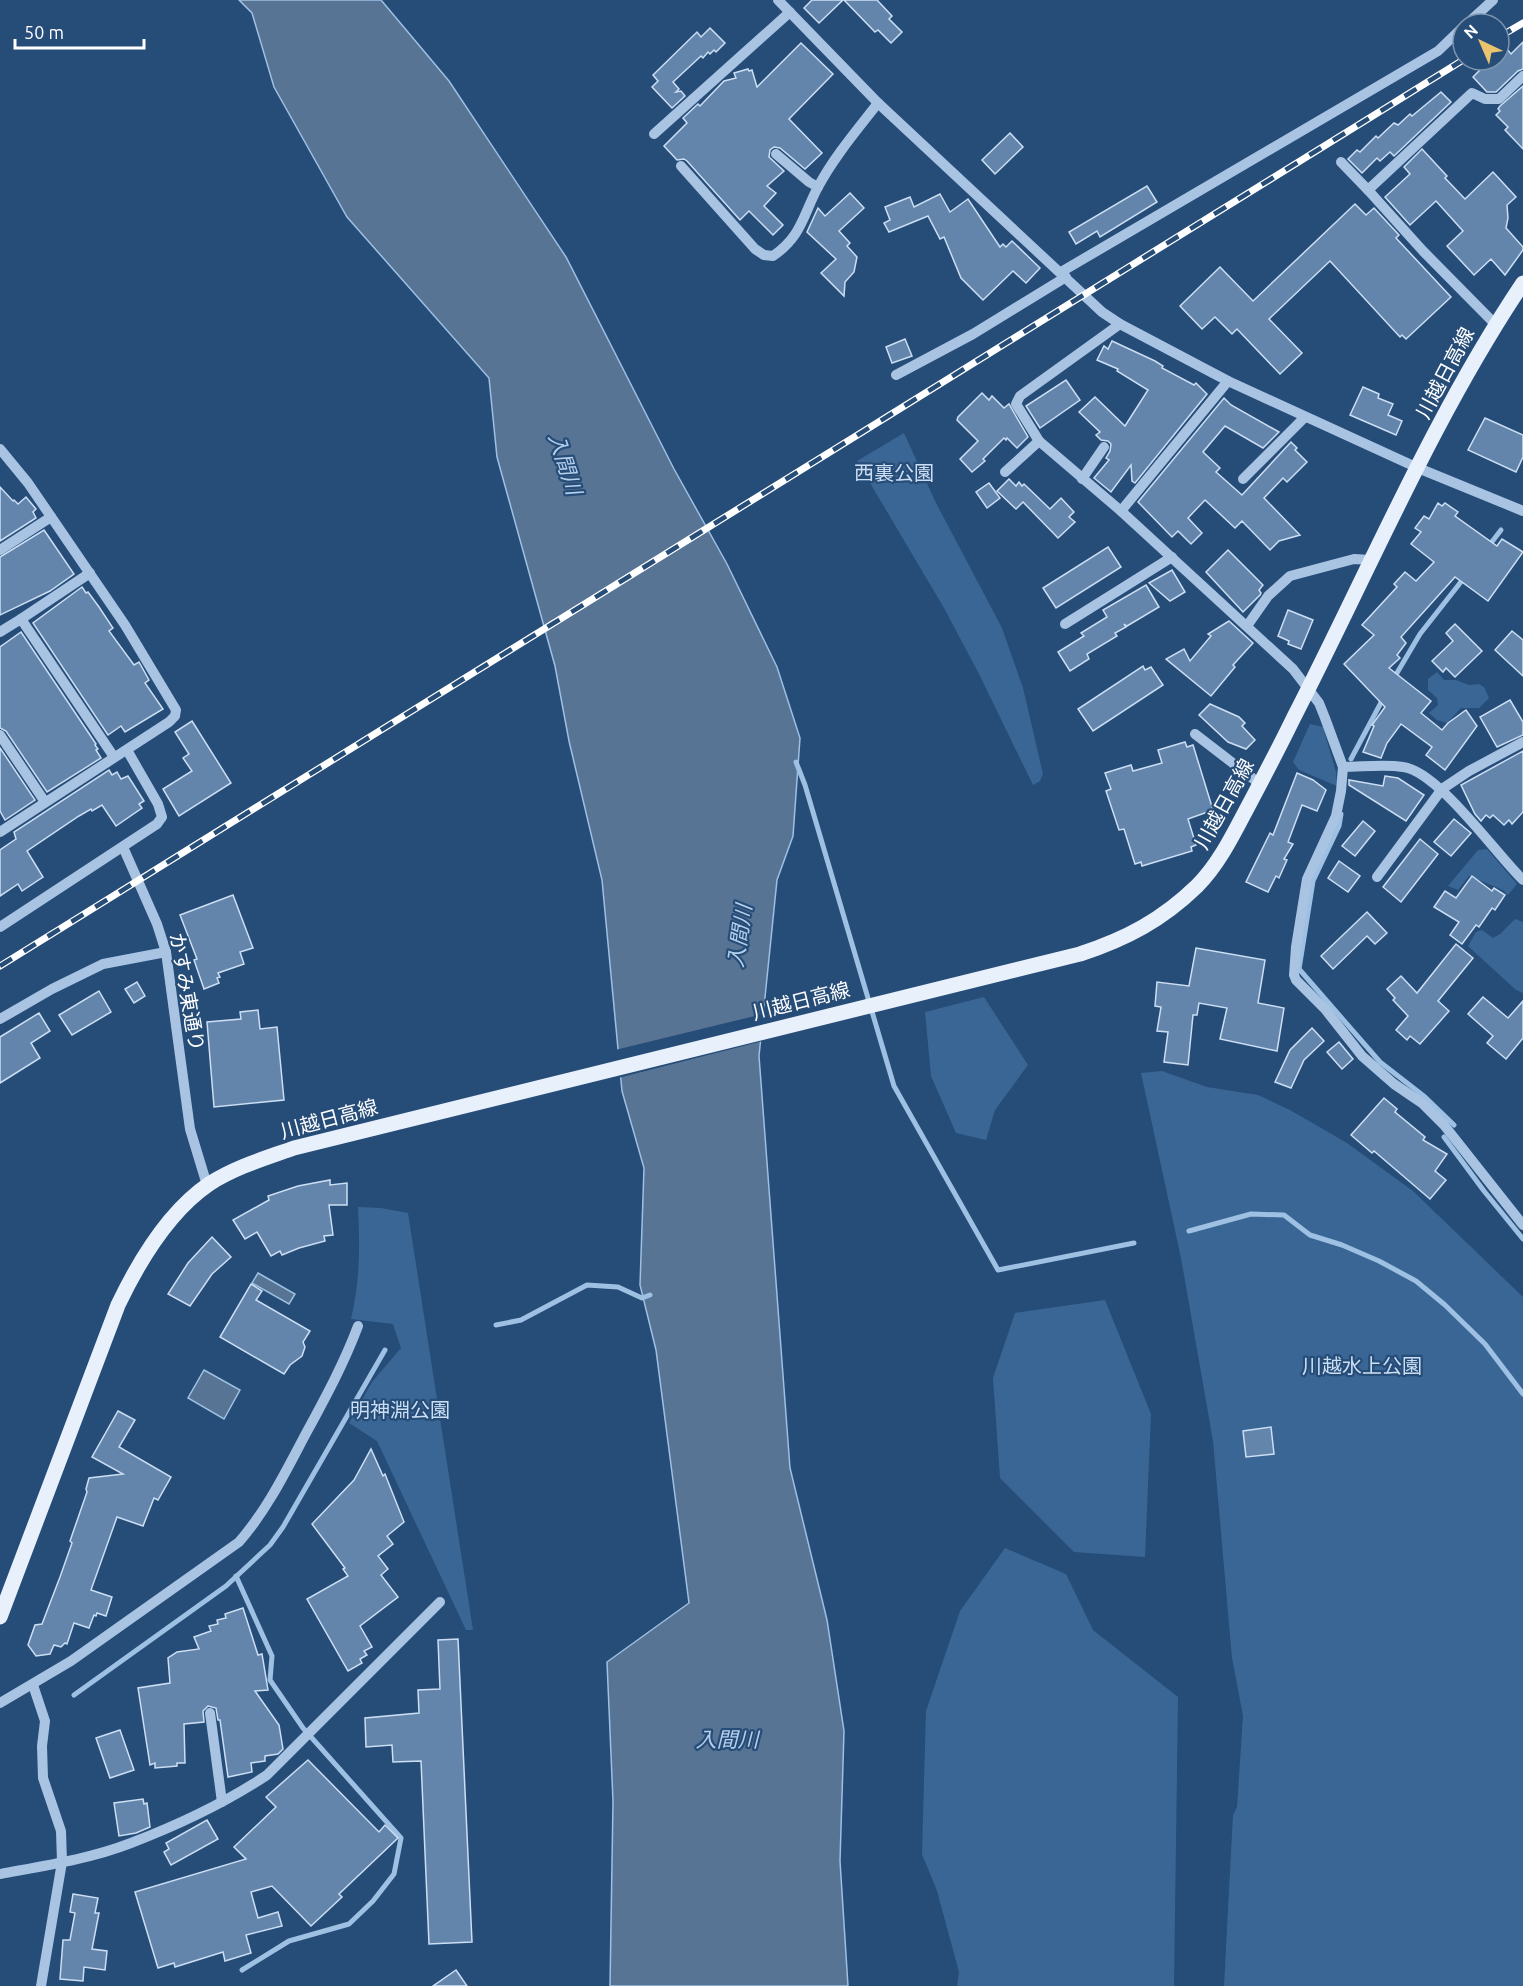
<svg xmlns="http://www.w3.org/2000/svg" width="1523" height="1986" font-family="Ubuntu,'Noto Sans JP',sans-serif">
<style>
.green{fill:#3a6696}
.water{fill:#587495;stroke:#9dc0e3;stroke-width:1.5}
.pier{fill:#264c78}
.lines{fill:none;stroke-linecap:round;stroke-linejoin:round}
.stream{stroke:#9dc0e3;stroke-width:5}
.building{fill:#6385ac;stroke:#cbdef3;stroke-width:1.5}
.minor{stroke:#a9c4e3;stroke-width:10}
.major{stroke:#e8f0fc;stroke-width:15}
.rail-casing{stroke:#fff;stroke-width:7}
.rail{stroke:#264c78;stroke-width:4.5;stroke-dasharray:14;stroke-linecap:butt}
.labels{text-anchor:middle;stroke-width:4.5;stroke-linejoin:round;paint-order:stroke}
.street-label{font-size:20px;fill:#fff;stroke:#264c78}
.park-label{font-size:20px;fill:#cbdef3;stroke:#264c78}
.water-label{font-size:21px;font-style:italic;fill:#b4ceeb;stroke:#264c78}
</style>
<rect width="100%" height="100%" fill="#264c78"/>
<g class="green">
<polygon points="904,433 935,501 1002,628 1023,688 1043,774 1040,781 1033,785 979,674 944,608 857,461"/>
<polygon points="1437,672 1444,680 1456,680 1469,685 1479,684 1484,687 1489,698 1479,708 1461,708 1447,723 1437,720 1429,713 1438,705 1437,698 1428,690 1428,679"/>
<polygon points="1310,724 1323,727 1336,772 1337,786 1299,770 1293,762"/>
<polygon points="1487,849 1517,884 1508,895 1503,890 1469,876 1458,890 1448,886 1478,850"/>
<polygon points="1515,919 1523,922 1523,993 1516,990 1468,946 1476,932 1482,930 1493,938 1500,934"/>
<polygon points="984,997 1028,1065 995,1110 986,1140 956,1133 931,1076 925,1012"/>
<polygon points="1162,1071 1207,1087 1258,1095 1290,1110 1347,1143 1413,1191 1523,1297 1523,1986 1224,1986 1233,1815 1237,1807 1243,1716 1232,1658 1213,1441 1181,1258 1141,1073"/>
<path d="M358,1207L381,1208L408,1213L473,1630H466L377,1441L349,1423L372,1382L401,1348L393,1324L351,1319C360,1282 360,1245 358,1207Z"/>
<polygon points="1105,1300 1151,1414 1145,1557 1074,1552 1000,1478 993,1378 1015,1313"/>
<polygon points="1005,1548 1066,1574 1093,1630 1178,1697 1174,1986 957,1986 959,1972 937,1891 922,1854 926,1711 960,1611"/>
</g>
<g class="water">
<polygon points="239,0 381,0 449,81 566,257 674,469 727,564 777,667 800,738 793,836 777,880 759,1056 790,1468 827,1620 844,1731 840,1861 848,1986 610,1986 613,1801 607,1662 689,1603 656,1350 640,1285 644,1168 622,1091 602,880 569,741 555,666 497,457 489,378 347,217 274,87 252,13"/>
<polygon points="258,1273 295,1294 289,1304 252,1283"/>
<polygon points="204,1370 240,1390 224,1419 188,1398"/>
</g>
<polygon class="pier" points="767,1013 763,1041 618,1078 615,1050"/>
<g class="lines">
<g class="stream">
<polyline points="1488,547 1501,530"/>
<polyline points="1394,678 1420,634 1464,578"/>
<polyline points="1351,759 1384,697"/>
<polyline points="796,762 805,785 894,1086 998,1270 1134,1243"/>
<polyline points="1341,814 1339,826 1313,881 1299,969 1380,1062 1425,1097 1454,1125"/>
<polyline points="1444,1137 1484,1191 1523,1239"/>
<polyline points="1189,1231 1251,1214 1284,1215 1310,1235 1342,1245 1379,1261 1416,1281 1445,1305 1485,1344 1523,1394"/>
<polyline points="496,1325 521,1320 587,1285 618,1287 642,1298 650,1295"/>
<polyline points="236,1576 272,1656 270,1680 303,1728 401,1838 394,1874 373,1901 349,1924 289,1941 242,1970"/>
<polyline points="74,1695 226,1586 270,1545 283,1527 385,1350"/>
</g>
</g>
<g class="building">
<polygon points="812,0 843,0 819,23 804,8"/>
<polygon points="844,0 877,0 892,16 889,19 902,32 891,43 878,30 875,32"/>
<polygon points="710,28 725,43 716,52 714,50 710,54 708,52 703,58 701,56 673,82 679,89 676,92 681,91 685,96 672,108 652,87 658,81 653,75 697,32 701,37"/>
<polygon points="1523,42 1523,69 1518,71 1496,92 1487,92 1473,77 1486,64 1489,66 1496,60 1499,60 1499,57 1507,49 1511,54"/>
<polygon points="801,43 833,74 789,119 822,153 805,169 780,148 774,147 770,150 769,157 784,171 767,186 776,193 764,206 783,225 773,235 749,211 740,220 687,161 684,159 677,160 664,146 687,123 683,118 698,104 700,106 724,81 736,78 734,73 748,69 749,71 752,70 757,87"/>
<polygon points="1523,86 1523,149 1505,130 1508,127 1496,115 1500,111 1498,109 1500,106"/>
<polygon points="1441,92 1451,102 1394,156 1390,152 1380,161 1377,158 1362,173 1348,159 1357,150 1360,152 1376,136 1378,138 1394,123 1398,125 1410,114 1412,116"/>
<polygon points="1010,133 1023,147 995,174 982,160"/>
<polygon points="1422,149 1447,176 1445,178 1465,199 1493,172 1516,197 1507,205 1508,218 1506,228 1523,247 1523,250 1505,275 1491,259 1474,275 1447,246 1463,231 1436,201 1410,225 1385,197 1410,174 1404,167"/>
<polygon points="1147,186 1157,202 1100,237 1097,231 1076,244 1069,232"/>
<polygon points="850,193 864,208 839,231 850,243 847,246 857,257 854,272 845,282 844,296 821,273 836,259 807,232 818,208 825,216"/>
<polygon points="940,194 950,212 968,199 1000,247 1003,244 1006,247 1012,241 1040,268 1026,283 1013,271 983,300 961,278 944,237 940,239 928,216 889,232 884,223 890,220 885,207 910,197 914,207"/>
<polygon points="1355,204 1366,215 1374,208 1399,235 1396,238 1451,297 1406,339 1402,335 1400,337 1330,261 1269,319 1302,353 1280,374 1237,329 1232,334 1215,317 1202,329 1180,306 1220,267 1253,301"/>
<polygon points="905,339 912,356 892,363 886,347"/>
<polygon points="1112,341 1155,361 1163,366 1162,368 1194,385 1196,383 1207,394 1135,483 1132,481 1131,465 1111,492 1094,478 1109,460 1106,458 1110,451 1111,444 1108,441 1101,440 1096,435 1100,432 1079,412 1095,397 1125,426 1148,390 1117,371 1118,369 1097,360 1104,346 1108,349"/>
<polygon points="1066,380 1080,400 1040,428 1026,406"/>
<polygon points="1363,387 1379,394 1378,398 1393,404 1388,415 1402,421 1396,435 1350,415"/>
<polygon points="982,393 989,400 992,396 1004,408 1009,404 1028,437 1017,448 1007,438 1006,440 1004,438 983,459 985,461 972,472 960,459 978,441 957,420 958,417"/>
<polygon points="1224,398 1231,405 1279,432 1263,448 1225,426 1203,452 1220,468 1216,472 1242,495 1291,442 1297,448 1295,450 1307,462 1287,482 1283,478 1264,498 1300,535 1279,541 1270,550 1242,521 1235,528 1205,500 1188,518 1202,533 1191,544 1178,531 1172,537 1138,502"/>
<polygon points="1485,418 1523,435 1523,457 1516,472 1468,450"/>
<polygon points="1009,479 1016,486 1019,482 1022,486 1024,484 1050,509 1061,498 1074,512 1069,517 1075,522 1058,538 1023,502 1016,509 997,491"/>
<polygon points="989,483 1000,498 987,508 976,492"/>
<polygon points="0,487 13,501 14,500 18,504 26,497 36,509 33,512 36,518 0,541"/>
<polygon points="1438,503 1442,506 1445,503 1458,512 1455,516 1497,546 1502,539 1523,552 1488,601 1455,577 1401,637 1406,643 1397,655 1400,658 1389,668 1431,701 1421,713 1442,730 1448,723 1466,710 1477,726 1445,770 1426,755 1432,747 1401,724 1387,743 1381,758 1363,752 1374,726 1372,725 1385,707 1344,664 1374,635 1362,625 1397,587 1394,584 1405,572 1416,581 1434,562 1411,544 1421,532 1415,528 1424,516 1429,519"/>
<polygon points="44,530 74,574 50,591 0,615 0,557"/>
<polygon points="1108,547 1121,567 1056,608 1043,588"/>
<polygon points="1228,550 1263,585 1259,590 1261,593 1260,595 1243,612 1206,572"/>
<polygon points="1172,570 1185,592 1170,601 1149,583"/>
<polygon points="1146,585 1159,607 1127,626 1124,624 1126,627 1115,633 1117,636 1087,654 1089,659 1070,671 1058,652 1084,636 1081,633 1107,617 1103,610"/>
<polygon points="82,587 86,593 88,592 99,607 113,628 109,631 134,665 139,662 149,680 145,683 163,709 125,732 121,726 108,735 33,623"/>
<polygon points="1288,610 1313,620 1301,649 1288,644 1289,641 1278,636"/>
<polygon points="1229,621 1253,643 1233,665 1235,667 1211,696 1166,659 1184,649 1190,661 1211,636 1208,634"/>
<polygon points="1455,624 1482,651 1455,677 1446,668 1443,672 1432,661 1453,641 1446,633"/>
<polygon points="1512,631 1523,640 1523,676 1495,650"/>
<polygon points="21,632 96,744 95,745 98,749 96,750 101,758 47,792 6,731 0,728 0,647"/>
<polygon points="1143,666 1145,670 1151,667 1163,685 1093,731 1078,709"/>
<polygon points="1510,700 1523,722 1523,735 1497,747 1480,717"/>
<polygon points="1210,704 1239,717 1245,723 1242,726 1255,740 1246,749 1228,742 1199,715"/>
<polygon points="192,721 231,783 179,816 163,789 192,771 183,758 189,754 175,732"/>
<polygon points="1185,742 1187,747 1193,745 1213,810 1188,819 1196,845 1191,847 1192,851 1142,866 1141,862 1135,864 1124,829 1119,830 1106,791 1111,789 1105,773 1131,765 1133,771 1162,763 1158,750"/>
<polygon points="0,748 35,800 5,820 0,811"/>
<polygon points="1523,751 1523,812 1512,824 1509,820 1504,825 1493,815 1490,818 1486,815 1481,821 1475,814 1461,785"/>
<polygon points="109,770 112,775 117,772 121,779 128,776 144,801 139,804 142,808 116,826 102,805 92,811 91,809 79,816 27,851 43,877 22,891 18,884 0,896 0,850 16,839 14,832"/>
<polygon points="1297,773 1313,780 1326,790 1317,811 1302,805 1288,842 1293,844 1284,859 1287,860 1279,878 1276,876 1268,892 1246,882 1270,833 1273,835"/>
<polygon points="1385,776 1398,778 1424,795 1406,821 1349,785 1349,780 1383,786"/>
<polygon points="1454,819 1471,833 1451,856 1434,842"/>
<polygon points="1363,821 1375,831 1355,856 1342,846"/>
<polygon points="1420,839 1438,854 1401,902 1383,887"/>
<polygon points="1339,861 1360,876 1348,892 1328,878"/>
<polygon points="1472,876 1492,891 1494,888 1505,895 1495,910 1492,908 1479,927 1476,925 1462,944 1450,935 1459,922 1434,907 1445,891 1456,898"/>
<polygon points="233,895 253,948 240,952 244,964 218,973 220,977 217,978 219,983 204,989 194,960 197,959 180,915"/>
<polygon points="1367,912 1387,933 1375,944 1367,936 1333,969 1321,956"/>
<polygon points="1456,944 1473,958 1438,1001 1449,1011 1420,1044 1410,1036 1407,1040 1396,1030 1408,1016 1393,1000 1395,998 1387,989 1401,976 1417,993"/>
<polygon points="1196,948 1265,960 1258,1003 1284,1008 1277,1051 1220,1039 1227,1008 1199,1003 1197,1015 1193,1015 1188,1065 1164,1062 1168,1032 1157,1031 1161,1007 1155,1006 1157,982 1189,986"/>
<polygon points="137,982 145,996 134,1003 125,989"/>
<polygon points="99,991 111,1012 72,1035 59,1015"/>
<polygon points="1483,997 1508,1018 1523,1001 1523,1038 1506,1059 1487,1043 1493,1036 1468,1014"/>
<polygon points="258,1010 260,1029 277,1027 284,1100 214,1107 207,1022 241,1019 240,1012"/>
<polygon points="39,1013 50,1031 31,1043 40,1058 0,1083 0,1037"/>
<polygon points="1312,1028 1324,1041 1304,1060 1291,1088 1275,1082 1290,1050"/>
<polygon points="1339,1042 1353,1059 1342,1069 1327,1052"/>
<polygon points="1384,1098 1397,1109 1395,1112 1425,1137 1423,1140 1447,1154 1435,1171 1446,1180 1430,1199 1374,1151 1372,1153 1351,1135"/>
<polygon points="330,1180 330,1185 347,1183 347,1205 329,1205 333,1235 324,1236 325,1241 299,1248 282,1255 280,1251 271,1256 257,1232 245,1239 233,1220 269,1200 268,1196 298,1186"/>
<polygon points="212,1237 231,1257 212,1274 190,1306 168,1294 188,1263"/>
<polygon points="251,1284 262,1291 256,1300 310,1331 303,1342 305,1347 302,1356 290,1365 284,1374 220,1337"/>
<polygon points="118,1411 135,1420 119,1447 171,1477 158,1500 154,1498 143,1526 117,1517 91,1590 112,1597 106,1616 97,1613 96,1616 94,1615 89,1628 74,1623 67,1644 65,1643 61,1647 54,1645 50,1654 36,1656 28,1645 35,1625 42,1624 60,1577 72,1543 70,1541 87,1492 86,1489 89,1478 123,1474 92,1457"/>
<polygon points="1271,1427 1274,1454 1246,1457 1243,1431"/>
<polygon points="371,1449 383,1476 385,1474 404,1522 387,1536 393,1544 378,1556 388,1569 381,1575 398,1597 360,1626 372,1647 364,1651 367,1655 360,1659 362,1663 348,1671 307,1599 348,1576 343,1569 345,1568 312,1524 354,1480"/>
<polygon points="243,1608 258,1655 262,1654 268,1690 255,1691 279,1725 283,1749 278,1754 265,1756 265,1761 251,1763 252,1772 228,1777 220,1720 218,1720 216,1708 208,1706 203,1711 204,1722 184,1724 185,1763 177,1763 177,1766 155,1768 155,1763 150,1765 138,1688 170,1683 168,1658 177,1652 199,1649 194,1637 211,1631 209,1626 218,1624 217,1620 226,1618 225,1614"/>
<polygon points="458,1639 472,1942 429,1944 421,1761 393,1762 392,1745 366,1747 365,1718 419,1713 418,1690 440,1689 438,1640"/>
<polygon points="120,1730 134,1770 110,1778 96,1738"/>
<polygon points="308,1760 379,1832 385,1825 398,1838 339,1894 342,1897 311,1926 272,1886 251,1892 258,1918 278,1912 282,1926 246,1935 251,1953 225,1961 223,1952 175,1967 174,1963 158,1968 135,1892 246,1859 234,1847 276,1807 266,1797"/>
<polygon points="143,1799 144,1804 147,1803 150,1827 136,1833 119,1836 114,1803"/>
<polygon points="207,1820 218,1839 171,1865 164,1852 169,1849 166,1843"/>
<polygon points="73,1894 98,1898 95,1913 99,1913 92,1949 107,1951 105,1970 84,1967 83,1981 60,1979 63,1940 70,1940 75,1913 70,1912"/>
<polygon points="456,1970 467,1986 433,1986"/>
</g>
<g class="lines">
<g class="minor">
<polyline points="778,0 878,103 1102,312 1120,324 1228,381 1418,468 1523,511"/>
<polyline points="1467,24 1493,0"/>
<polyline points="654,134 790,12"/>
<polyline points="776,154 809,182 818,187"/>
<polyline points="1341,162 1368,190"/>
<path d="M681,166L755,249L764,255L773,256C802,236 803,215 818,187C834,157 857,130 878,103"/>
<polyline points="1061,272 1438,51 1463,27"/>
<polyline points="1120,324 1020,396 1016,404 1039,441 1121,511"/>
<polyline points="1495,324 1423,251 1368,190 1472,93 1485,99 1499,99 1523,76"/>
<polyline points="896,375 973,334 1066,277"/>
<polyline points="1228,381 1121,511 1293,669 1319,703 1325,718 1343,767 1341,791 1336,816 1307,879 1296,947 1294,975 1296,980 1325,1009 1362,1056 1394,1084 1422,1103 1444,1125 1523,1225"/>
<polyline points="0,449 28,483 125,625 176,710 175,716 169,722 0,832"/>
<polyline points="1005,472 1039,441"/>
<polyline points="1082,479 1104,447"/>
<polyline points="1243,479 1305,417"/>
<polyline points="0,550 51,517"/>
<polyline points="21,619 90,573"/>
<polyline points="1065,624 1172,557"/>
<polyline points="1247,626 1268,596 1290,576 1354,559 1371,560"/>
<polyline points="0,632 21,619 114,757"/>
<polyline points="1195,734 1260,784"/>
<polyline points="0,735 45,802"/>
<path d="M1343,767C1362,767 1384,764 1403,767C1438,771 1496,854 1523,880"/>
<polyline points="123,847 157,924 166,952 190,1129 207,1185"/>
<polyline points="1377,877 1442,789 1469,771 1523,742"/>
<polyline points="0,927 157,824 162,817 158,804 127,750"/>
<polyline points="0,1019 52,989 103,964 166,952"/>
<polyline points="33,1685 45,1721 42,1746 43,1778 61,1831 62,1862 41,1986"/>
<path d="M0,1703L71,1661L239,1542C266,1511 284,1475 303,1439C323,1402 343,1366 358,1326"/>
<polyline points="210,1713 222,1802"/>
<path d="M0,1874C43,1866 90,1859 131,1843C178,1825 225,1803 267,1775L440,1602"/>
</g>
<path class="major" d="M0,1617L118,1305C139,1261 168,1212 209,1184C235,1167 266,1158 294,1148L1080,954C1126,939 1162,920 1197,886C1217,866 1231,839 1244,814C1261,782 1278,750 1294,717C1368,573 1433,417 1523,283"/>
<defs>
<g id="rail">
<polyline points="1499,37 1523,23"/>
<polyline points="0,966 1463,60"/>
</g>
</defs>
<use href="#rail" class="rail-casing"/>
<use href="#rail" class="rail"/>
</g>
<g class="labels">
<g class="street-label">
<text transform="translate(1445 373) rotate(-62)" y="7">川越日高線</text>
<text transform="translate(1224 804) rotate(-61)" y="7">川越日高線</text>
<text transform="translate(187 992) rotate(80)" y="7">かすみ東通り</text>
<text transform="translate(801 1001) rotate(-14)" y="7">川越日高線</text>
<text transform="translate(329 1119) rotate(-15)" y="7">川越日高線</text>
</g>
<g class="park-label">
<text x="894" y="480">西裏公園</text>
<text x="1362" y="1373">川越水上公園</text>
<text x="400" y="1417">明神淵公園</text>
</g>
<g class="water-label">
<text transform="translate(565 464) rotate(72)" y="7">入間川</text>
<text transform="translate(740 936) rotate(-82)" y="7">入間川</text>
<text x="727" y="1747">入間川</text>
</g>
</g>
<g transform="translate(1481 42) rotate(316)"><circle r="28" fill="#264c78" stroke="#7d94ae" stroke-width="1.5"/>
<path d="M0-4.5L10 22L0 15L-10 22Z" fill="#ebc46e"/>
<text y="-9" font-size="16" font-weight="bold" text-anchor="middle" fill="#ffffff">N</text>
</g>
<path d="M15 39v9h129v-9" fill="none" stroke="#ffffff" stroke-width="3"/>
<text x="24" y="39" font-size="18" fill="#ffffff" stroke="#264c78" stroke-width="4.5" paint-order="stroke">50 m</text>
</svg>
